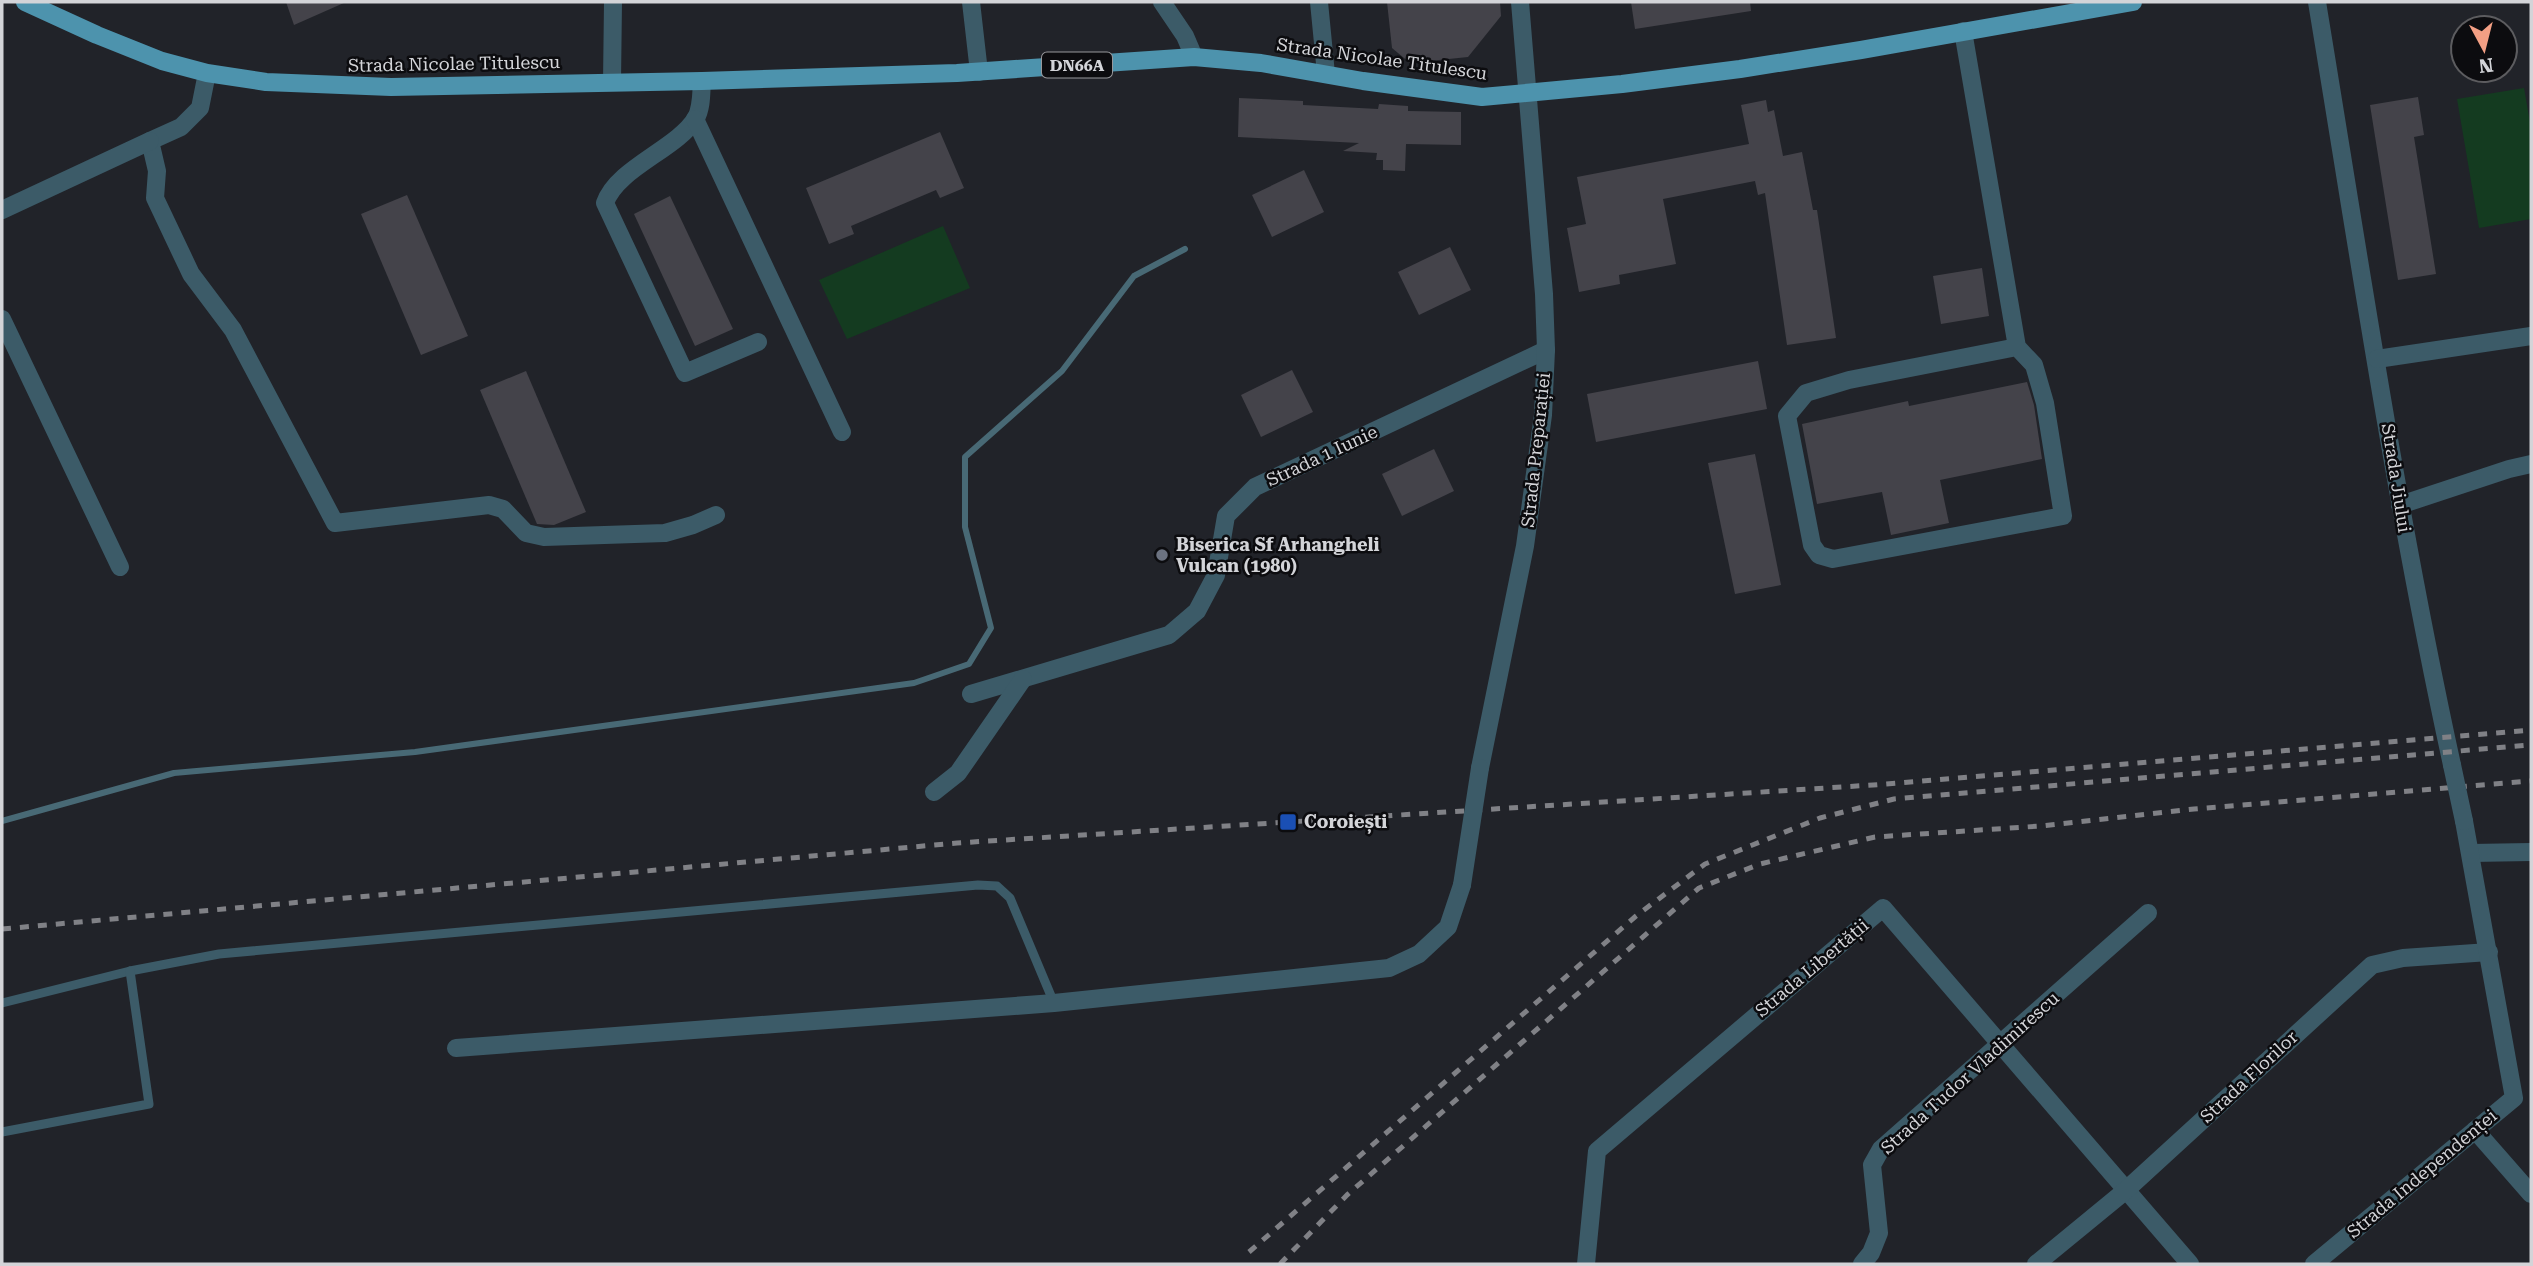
<svg xmlns="http://www.w3.org/2000/svg" width="2533" height="1266" font-family="'Roboto Serif',serif">
<style>
.green{fill:#143b20}
.lines{fill:none;stroke-linecap:round;stroke-linejoin:round}
.stream{stroke:#486975;stroke-width:6}
.building{fill:#44434a}
.service{stroke:#3c5b68;stroke-width:9}
.minor{stroke:#3c5b68;stroke-width:18}
.primary{stroke:#4d93ad;stroke-width:18}
.rail{stroke:#808186;stroke-width:5;stroke-dasharray:9 9;stroke-linecap:butt}
.minor-bridge{stroke:#3c5b68;stroke-width:18}
.worship-dot{fill:#6b7280;stroke:#0c0c0f;stroke-width:2.5}
.transit-dot{fill:#1a4fb4;stroke:#0c0c0f;stroke-width:2.5}
.labels{text-anchor:middle;stroke-width:5;stroke-linejoin:round;paint-order:stroke}
.shield{fill:#0c0c0f;stroke:#97989c;stroke-width:2}
.shield-label{font-size:16px;font-weight:bold;fill:#d3d4d8}
.street-label{font-size:18px;fill:#d3d4d8;stroke:#0c0c0f}
.poi-label{font-size:18px;font-weight:bold;fill:#d3d4d8;stroke:#0c0c0f;text-anchor:start}
</style>
<rect width="100%" height="100%" fill="#212329"/>
<g class="green">
<polygon points="2524,88 2531,128 2531,219 2479,228 2457,99"/>
<polygon points="943,226 970,288 847,339 819,280"/>
</g>
<g class="lines">
<polyline class="stream" points="2,821 174,773 415,752 914,683 969,664 991,628 965,527 965,457 1062,371 1134,276 1185,249"/>
</g>
<g class="building">
<polygon points="286,2 346,2 294,25"/>
<polygon points="1387,2 1500,2 1501,16 1468,57 1410,63 1392,48"/>
<polygon points="1631,2 1750,2 1751,11 1635,29"/>
<polygon points="2418,97 2424,135 2414,137 2436,274 2398,280 2370,105"/>
<polygon points="1239,98 1303,101 1303,105 1378,109 1379,104 1408,106 1408,111 1461,112 1461,145 1406,144 1405,171 1383,170 1383,160 1376,160 1377,153 1343,151 1359,143 1238,137"/>
<polygon points="1766,100 1768,112 1774,110 1783,156 1802,152 1813,210 1817,210 1836,338 1787,345 1765,193 1758,195 1755,181 1663,199 1676,264 1619,275 1620,284 1579,292 1567,228 1586,224 1577,177 1749,144 1741,105"/>
<polygon points="940,132 964,188 940,198 936,190 851,226 854,234 829,244 806,188"/>
<polygon points="1304,170 1324,212 1272,237 1252,195"/>
<polygon points="407,195 468,336 421,355 361,214"/>
<polygon points="670,196 733,329 695,346 634,214"/>
<polygon points="1450,247 1471,290 1419,315 1398,272"/>
<polygon points="1982,268 1989,316 1941,324 1933,276"/>
<polygon points="1758,361 1767,409 1596,442 1587,394"/>
<polygon points="1292,370 1313,412 1261,437 1241,395"/>
<polygon points="526,371 586,512 554,525 537,524 480,390"/>
<polygon points="2027,382 2034,405 2042,459 1940,480 1949,523 1891,535 1882,492 1817,504 1802,424 1908,401 1909,406"/>
<polygon points="1434,449 1454,491 1402,516 1382,474"/>
<polygon points="1755,454 1781,585 1735,594 1708,463"/>
</g>
<g class="lines">
<g class="service">
<polyline points="2,1003 130,971 219,954 978,885 997,886 1010,898 1054,1003"/>
<polyline points="2,1132 149,1104 130,971"/>
</g>
<g class="minor">
<polyline points="971,2 979,72"/>
<polyline points="1162,2 1185,36 1194,57"/>
<polyline points="1319,2 1326,74"/>
<path d="M2317,2C2359,257 2397,513 2452,765"/>
<polyline points="1963,31 2017,347 2034,365 2045,403 2063,516 1833,559 1819,555 1812,545 1787,416 1806,393 1849,380 2017,347"/>
<polyline points="207,73 200,108 181,127 150,141 157,171 155,198 191,274 233,330 335,523 489,505 503,509 526,533 544,537 665,533 693,525 716,515"/>
<path d="M702,81C701,93 702,107 696,118C677,149 617,168 605,203L685,373L758,342"/>
<polyline points="612,82 613,2"/>
<polyline points="695,119 842,432"/>
<polyline points="2,210 150,141"/>
<polyline points="2,319 120,567"/>
<polyline points="2377,359 2531,336"/>
<polyline points="2400,505 2509,469 2531,464"/>
<polyline points="971,694 1169,635 1197,611 1216,575 1226,516 1255,487 1546,350"/>
<polyline points="1480,768 1525,546 1543,415 1546,350 1544,294 1520,2"/>
<polyline points="934,792 958,773 1023,679"/>
<polyline points="2471,853 2531,852"/>
<polyline points="456,1048 1054,1003 1389,968 1419,954 1448,927 1462,885"/>
<polyline points="2475,1130 2531,1194"/>
<polyline points="1586,1264 1597,1151 1883,908 2190,1264"/>
<polyline points="1862,1264 1871,1253 1879,1233 1872,1165 1881,1149 2148,913"/>
<polyline points="2036,1264 2125,1191 2372,965 2403,958 2489,952"/>
<polyline points="2314,1264 2514,1098 2464,821"/>
</g>
<polyline class="primary" points="25,2 97,35 162,61 207,73 266,82 391,87 702,81 957,73 1194,57 1261,63 1363,81 1482,97 1622,84 1740,69 1861,50 2133,2"/>
<g class="rail">
<polyline points="2,929 957,843 1873,785 2531,730"/>
<polyline points="1249,1252 1636,916 1705,864 1820,818 1894,799 2530,745"/>
<polyline points="1280,1264 1347,1195 1699,888 1760,864 1875,837 2041,826 2194,809 2531,781"/>
</g>
<g class="minor-bridge">
<polyline points="2452,765 2464,821"/>
<polyline points="1462,885 1480,768"/>
</g>
</g>
<circle class="worship-dot" cx="1162" cy="555" r="7"/>
<rect class="transit-dot" x="1279" y="813" width="18" height="18" rx="3.5"/>
<g class="labels">
<rect class="shield" x="1042" y="52.5" width="70" height="25" rx="5"/>
<g class="shield-label">
<text x="1077" y="71">DN66A</text>
</g>
<g class="street-label">
<text transform="translate(1382 59) rotate(8)" y="6">Strada Nicolae Titulescu</text>
<text transform="translate(454 64) rotate(-1)" y="6">Strada Nicolae Titulescu</text>
<text transform="translate(1536 450) rotate(-84)" y="6">Strada Preparației</text>
<text transform="translate(1322 456) rotate(-25)" y="6">Strada 1 Iunie</text>
<text transform="translate(2396 478) rotate(81)" y="6">Strada Jiului</text>
<text transform="translate(1812 968) rotate(-40)" y="6">Strada Libertății</text>
<text transform="translate(1970 1073) rotate(-42)" y="6">Strada Tudor Vladimirescu</text>
<text transform="translate(2249 1077) rotate(-43)" y="6">Strada Florilor</text>
<text transform="translate(2422 1174) rotate(-40)" y="6">Strada Independenței</text>
</g>
<g class="poi-label">
<text x="1176" y="551">Biserica Sf Arhangheli<tspan x="1176" dy="21">Vulcan (1980)</tspan></text>
<text x="1304" y="828">Coroiești</text>
</g>
</g>
<rect width="2533" height="1266" fill="none" stroke="#d3d4d8" stroke-width="7"/>
<g transform="translate(2484 49) rotate(173)"><circle r="33" fill="#0c0c0f" stroke="#5c5c5f" stroke-width="2"/>
<path d="M0-5L12 26L0 18L-12 26Z" fill="#f39f84"/>
<text y="-10" font-size="19" font-weight="bold" text-anchor="middle" fill="#d3d4d8">N</text>
</g>
</svg>
